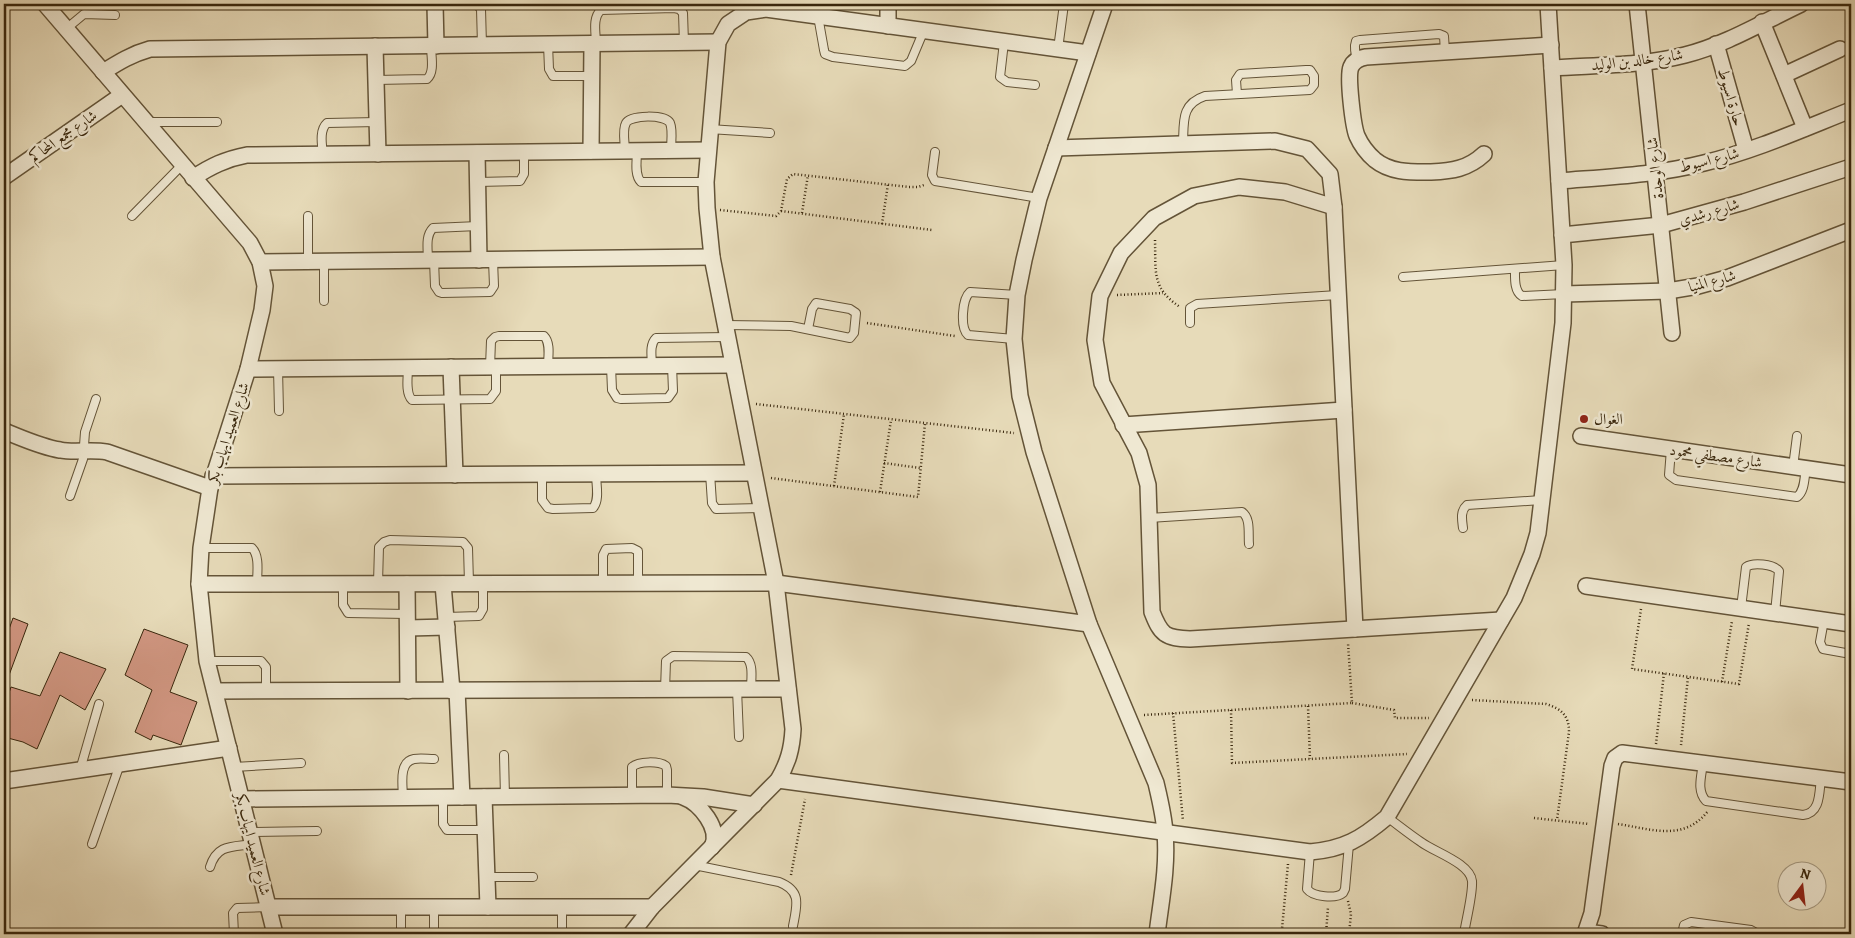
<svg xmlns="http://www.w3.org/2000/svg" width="1855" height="938" font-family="Alegreya,Amiri,serif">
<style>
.building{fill:#d19782;stroke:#39270d}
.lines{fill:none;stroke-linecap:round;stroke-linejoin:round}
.lane-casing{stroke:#645438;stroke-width:10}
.street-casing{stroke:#645438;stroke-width:18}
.path{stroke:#39270d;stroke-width:2.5;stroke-dasharray:1 2.5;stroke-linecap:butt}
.lane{stroke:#efe8d2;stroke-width:8}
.street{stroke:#efe8d2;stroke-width:15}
.poi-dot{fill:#8f2418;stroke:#efe8d2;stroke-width:2}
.labels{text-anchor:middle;stroke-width:5;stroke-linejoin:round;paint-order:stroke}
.street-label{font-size:15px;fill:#39270d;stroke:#efe8d2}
.poi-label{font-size:15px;fill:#39270d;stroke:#efe8d2;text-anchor:start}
</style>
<rect width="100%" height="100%" fill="#e7dbb9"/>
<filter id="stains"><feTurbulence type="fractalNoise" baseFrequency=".004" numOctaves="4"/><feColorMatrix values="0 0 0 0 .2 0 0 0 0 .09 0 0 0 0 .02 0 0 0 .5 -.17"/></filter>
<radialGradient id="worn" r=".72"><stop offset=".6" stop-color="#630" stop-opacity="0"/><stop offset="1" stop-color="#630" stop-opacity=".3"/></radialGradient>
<g class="building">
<polygon points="13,618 28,624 5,686 4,686 4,643"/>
<polygon points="144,629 188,645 170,692 197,702 181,745 153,735 151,740 135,732 152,690 125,675"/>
<polygon points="60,652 106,669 85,710 60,695 37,749 23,742 4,737 4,708 11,687 40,696"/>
</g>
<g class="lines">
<defs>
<g id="lane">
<polyline points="435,4 463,4"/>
<polyline points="472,4 477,5 481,9 482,45"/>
<polyline points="818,16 824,50 825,54 833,57 905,66 911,61 924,30"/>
<polyline points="66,29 84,14 115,15"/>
<polyline points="1004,42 1000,77 1007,82 1035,85"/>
<polyline points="548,44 549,69 553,76 592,76"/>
<path d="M596,44C596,33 592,18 601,10L674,8L679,9L683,13L684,43"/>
<polyline points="1058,49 1064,4"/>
<path d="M1358,59C1355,55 1354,46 1356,41L1360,40L1439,34L1444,36L1445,52"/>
<path d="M376,80L427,79C435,72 431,56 431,46"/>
<polyline points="147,122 217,122"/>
<polyline points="709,129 770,133"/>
<path d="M1183,143C1184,121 1181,104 1205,96L1310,90L1314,85V76L1310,70H1306L1240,74L1236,80L1237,94"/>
<path d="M625,151C625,143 622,130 626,123C630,115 665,114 670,123C673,130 671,142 671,150"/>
<path d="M637,151C637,160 634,175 641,182H706"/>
<polyline points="935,152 932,175 935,181 1039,198"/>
<path d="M323,155C322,145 319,130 327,123L377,122"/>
<polyline points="478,182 520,181 524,174 524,152"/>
<polyline points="132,216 182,165"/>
<polyline points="308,216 308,262"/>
<path d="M428,260C428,249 425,236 433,228L478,226"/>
<polyline points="434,260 435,286 439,292 442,293 490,292 494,286 493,260"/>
<polyline points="324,261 324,301"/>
<path d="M1515,269C1515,278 1514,291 1522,296L1564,294"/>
<polyline points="1403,277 1564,265"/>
<polyline points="1190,323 1190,308 1197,304 1338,295"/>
<polyline points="725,325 791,326 850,338 854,333 856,313 850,309 816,303 812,309 808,329"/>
<path d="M1014,339L968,335C960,328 962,299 970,292L1017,295"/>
<polyline points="611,366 612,390 617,398 621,399 668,398 673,391 672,365"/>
<path d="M652,366C652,357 649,345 656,338L728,337"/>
<path d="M490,367L491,341L495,337L499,336H544C551,343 548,357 548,366"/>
<path d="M408,368C408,377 405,393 412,400L490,399L496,391V367"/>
<polyline points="278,369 279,411"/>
<path d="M1671,449L1669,475L1676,480L1797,497C1805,491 1804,478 1806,469"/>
<polyline points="1793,467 1797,436"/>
<polyline points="710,473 712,503 716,509 761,508"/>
<path d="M542,474V500L548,508L553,509L593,508C600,500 596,484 596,474"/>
<polyline points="70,496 83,459 85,432 96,399"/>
<path d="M1149,518L1242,512C1251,518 1248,534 1249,544"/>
<path d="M1463,528C1462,520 1460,511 1467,505L1541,500"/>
<path d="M201,548H252C260,556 257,573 257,584"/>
<polyline points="343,583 343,605 348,613 407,614"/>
<polyline points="378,583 379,547 384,542 390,540 463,542 468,548 469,583"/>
<polyline points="603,583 603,555 606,549 632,548 638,551 638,583"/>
<path d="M1741,608L1746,567C1753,562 1773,564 1779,571L1775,613"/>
<polyline points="446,617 479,616 483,609 483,583"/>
<polyline points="1824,620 1820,642 1823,649 1851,654"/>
<polyline points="207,661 261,661 266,667 266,690"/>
<polyline points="737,689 739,737"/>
<path d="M665,690L666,661L673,656L746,657C754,664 751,679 751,689"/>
<polyline points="504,755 505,797"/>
<path d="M1703,762C1702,775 1696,790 1706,801L1803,815C1821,813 1819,792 1821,778"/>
<polyline points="234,767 301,763"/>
<polyline points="80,770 99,704"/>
<path d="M632,796V767C639,761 659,761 666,766L667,770V795"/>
<polyline points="443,797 443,824 447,830 485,830"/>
<path d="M403,798C403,786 398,762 414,759C420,758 428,759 434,759"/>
<path d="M1387,817C1398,825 1409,834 1421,842C1434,852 1470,863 1472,881C1473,894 1466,920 1464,934"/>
<polyline points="251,832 317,831"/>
<polyline points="92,844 120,764"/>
<path d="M1310,852L1307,889C1313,897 1336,899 1343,893L1345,889L1349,844"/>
<path d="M694,865L779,882C802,891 797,905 793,926"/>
<path d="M210,867C217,844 232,847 253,844"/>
<polyline points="487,877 533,877"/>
<polyline points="401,907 401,934"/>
<polyline points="434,907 434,934"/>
<polyline points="562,907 562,934"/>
<polyline points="234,934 233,913 237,908 269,907"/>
<polyline points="1682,934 1684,925 1691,922 1751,930 1758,934"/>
</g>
<g id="street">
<polyline points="45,4 250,243 260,262 265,286 262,310 248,369 210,488 201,548 199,584 207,661 275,934"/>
<polyline points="435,4 436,46"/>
<polyline points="888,4 888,26"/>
<path d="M1105,4L1039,198L1024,260L1017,295L1014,339L1020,396L1034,452L1089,624L1156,783C1160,800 1164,816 1165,833C1168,867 1161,901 1157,934"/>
<polyline points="1637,4 1672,333"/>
<polyline points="1762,22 1805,128"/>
<polyline points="1716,44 1746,150"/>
<polyline points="375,46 378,154"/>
<path d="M1552,68C1596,65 1643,66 1685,55C1725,45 1763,22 1801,4"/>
<path d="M103,72C119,62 132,54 150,49L718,42"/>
<polyline points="1784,75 1840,49"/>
<polyline points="1056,148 1275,141 1307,149 1330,174 1334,207 1355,629"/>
<polyline points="591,151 592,44"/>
<polyline points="477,153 479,260"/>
<path d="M1484,154C1468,169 1452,171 1431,172C1411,172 1391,173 1375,160C1368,154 1361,145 1357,136C1353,126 1347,76 1351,67C1354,60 1360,58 1366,57L1551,45"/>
<polyline points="4,177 122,95"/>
<path d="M193,178C211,166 226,159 247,155L708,150"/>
<path d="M1559,181C1607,177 1657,175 1704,163C1754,151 1803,129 1851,110"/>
<path d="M1334,207L1285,192L1239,187L1194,196L1154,218L1121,253L1100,296L1095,340L1102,383L1139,453L1148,485L1152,612C1161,635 1165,638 1190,639L1501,620"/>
<polyline points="1562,235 1661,225 1744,202 1851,167"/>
<polyline points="260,262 712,257"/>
<polyline points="1564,294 1668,291 1698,286 1727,278 1851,230"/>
<polyline points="451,367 455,475"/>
<polyline points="248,369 733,365"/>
<polyline points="1123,425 1344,410"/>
<path d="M4,431C22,438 41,447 60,450C75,453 91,449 107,452L210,488"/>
<polyline points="1581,436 1851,475"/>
<polyline points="213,476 754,473"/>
<polyline points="199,584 776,583 1089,624"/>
<polyline points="407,584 408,691"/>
<polyline points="443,584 452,691"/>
<polyline points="1586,586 1851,624"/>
<polyline points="408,628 447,627"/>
<polyline points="457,690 462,797"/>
<polyline points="215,691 788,689"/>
<path d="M778,780L1310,852C1344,849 1361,839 1387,817L1514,598L1532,554L1538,533L1563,323L1564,265L1548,4"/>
<polyline points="4,781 229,748"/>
<polyline points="484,797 488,907"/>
<path d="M683,797C700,803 721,829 712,847"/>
<polyline points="242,799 667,795 703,797 754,805"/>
<polyline points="269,907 652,907"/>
<polyline points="1586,932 1602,934"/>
<path d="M631,934L652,907L778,780C788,763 792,749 793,729L776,583L712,257L707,208L706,182L718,42L728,24L746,12L766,9L1088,53"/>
<polyline points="1585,934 1592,913 1612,766 1615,758 1622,753 1851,782"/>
</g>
</defs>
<use href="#lane" class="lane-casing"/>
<use href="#street" class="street-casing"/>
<g class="path">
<polyline points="720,210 776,216 781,211 787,179 793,174 909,187 918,187 924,185"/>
<polyline points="781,211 932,230"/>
<polyline points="802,213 808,175"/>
<polyline points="882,224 888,184"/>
<path d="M1155,240C1156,271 1151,288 1180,307"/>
<polyline points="1117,295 1163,293"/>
<polyline points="867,323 955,336"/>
<polyline points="756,404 1014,433"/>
<polyline points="884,463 920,468"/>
<polyline points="771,478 918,497 925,423"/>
<polyline points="834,486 844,414"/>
<polyline points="880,492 891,420"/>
<polyline points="1641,609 1632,669 1739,684 1749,623"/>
<polyline points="1722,682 1732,621"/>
<path d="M1472,700L1546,704C1562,709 1569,716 1569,732L1557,820"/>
<polyline points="1352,703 1394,710 1395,718 1429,718"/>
<polyline points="1308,706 1310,759"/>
<polyline points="1231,710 1232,763 1407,754"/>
<polyline points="1173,713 1183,821"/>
<polyline points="1144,715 1352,703 1348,643"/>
<polyline points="1656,744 1664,673"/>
<polyline points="1681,745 1688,677"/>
<polyline points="1534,818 1589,824"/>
<path d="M1618,824C1651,829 1684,842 1708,811"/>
<polyline points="1288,864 1282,929 1284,933 1294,934"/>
<polyline points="791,875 805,799"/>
<polyline points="1348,901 1351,914 1349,934"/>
<polyline points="1326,934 1328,907"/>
</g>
<use href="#lane" class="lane"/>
<use href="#street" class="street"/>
</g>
<circle class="poi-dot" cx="1584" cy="419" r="5"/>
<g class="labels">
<g class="street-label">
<text transform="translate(1637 60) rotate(-7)" y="5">شارع خالد بن الوليد</text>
<text transform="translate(1731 97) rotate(74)" y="5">حارة اسيوط</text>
<text transform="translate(63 136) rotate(-35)" y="5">شارع مجمع المحاكم</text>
<text transform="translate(1709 160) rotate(-14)" y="5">شارع اسيوط</text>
<text transform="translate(1655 168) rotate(-96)" y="5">شارع الوحدة</text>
<text transform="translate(1709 212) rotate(-16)" y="5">شارع رشدي</text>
<text transform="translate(1712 281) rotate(-15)" y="5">شارع المنيا</text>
<text transform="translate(228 433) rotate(-72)" y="5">شارع العميد ايهاب بكر</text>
<text transform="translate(1716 456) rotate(8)" y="5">شارع مصطفي محمود</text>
<text transform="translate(253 844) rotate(76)" y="5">شارع العميد ايهاب بكر</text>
</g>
<g class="poi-label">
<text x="1594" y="424">الغوال</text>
</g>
</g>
<rect width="1855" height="938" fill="none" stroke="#e7dbb9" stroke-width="20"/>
<rect x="5" y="5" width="1845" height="928" fill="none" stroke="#39270d" stroke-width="2.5"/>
<rect x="10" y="10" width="1835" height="918" fill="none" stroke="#39270d"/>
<g transform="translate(1802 886) rotate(15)"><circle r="24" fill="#efe8d2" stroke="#a69b83"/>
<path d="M0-4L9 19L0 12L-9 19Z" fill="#8f2418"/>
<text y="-8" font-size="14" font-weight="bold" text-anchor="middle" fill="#39270d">N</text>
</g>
<rect width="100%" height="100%" filter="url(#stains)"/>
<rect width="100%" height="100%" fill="url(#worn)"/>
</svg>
